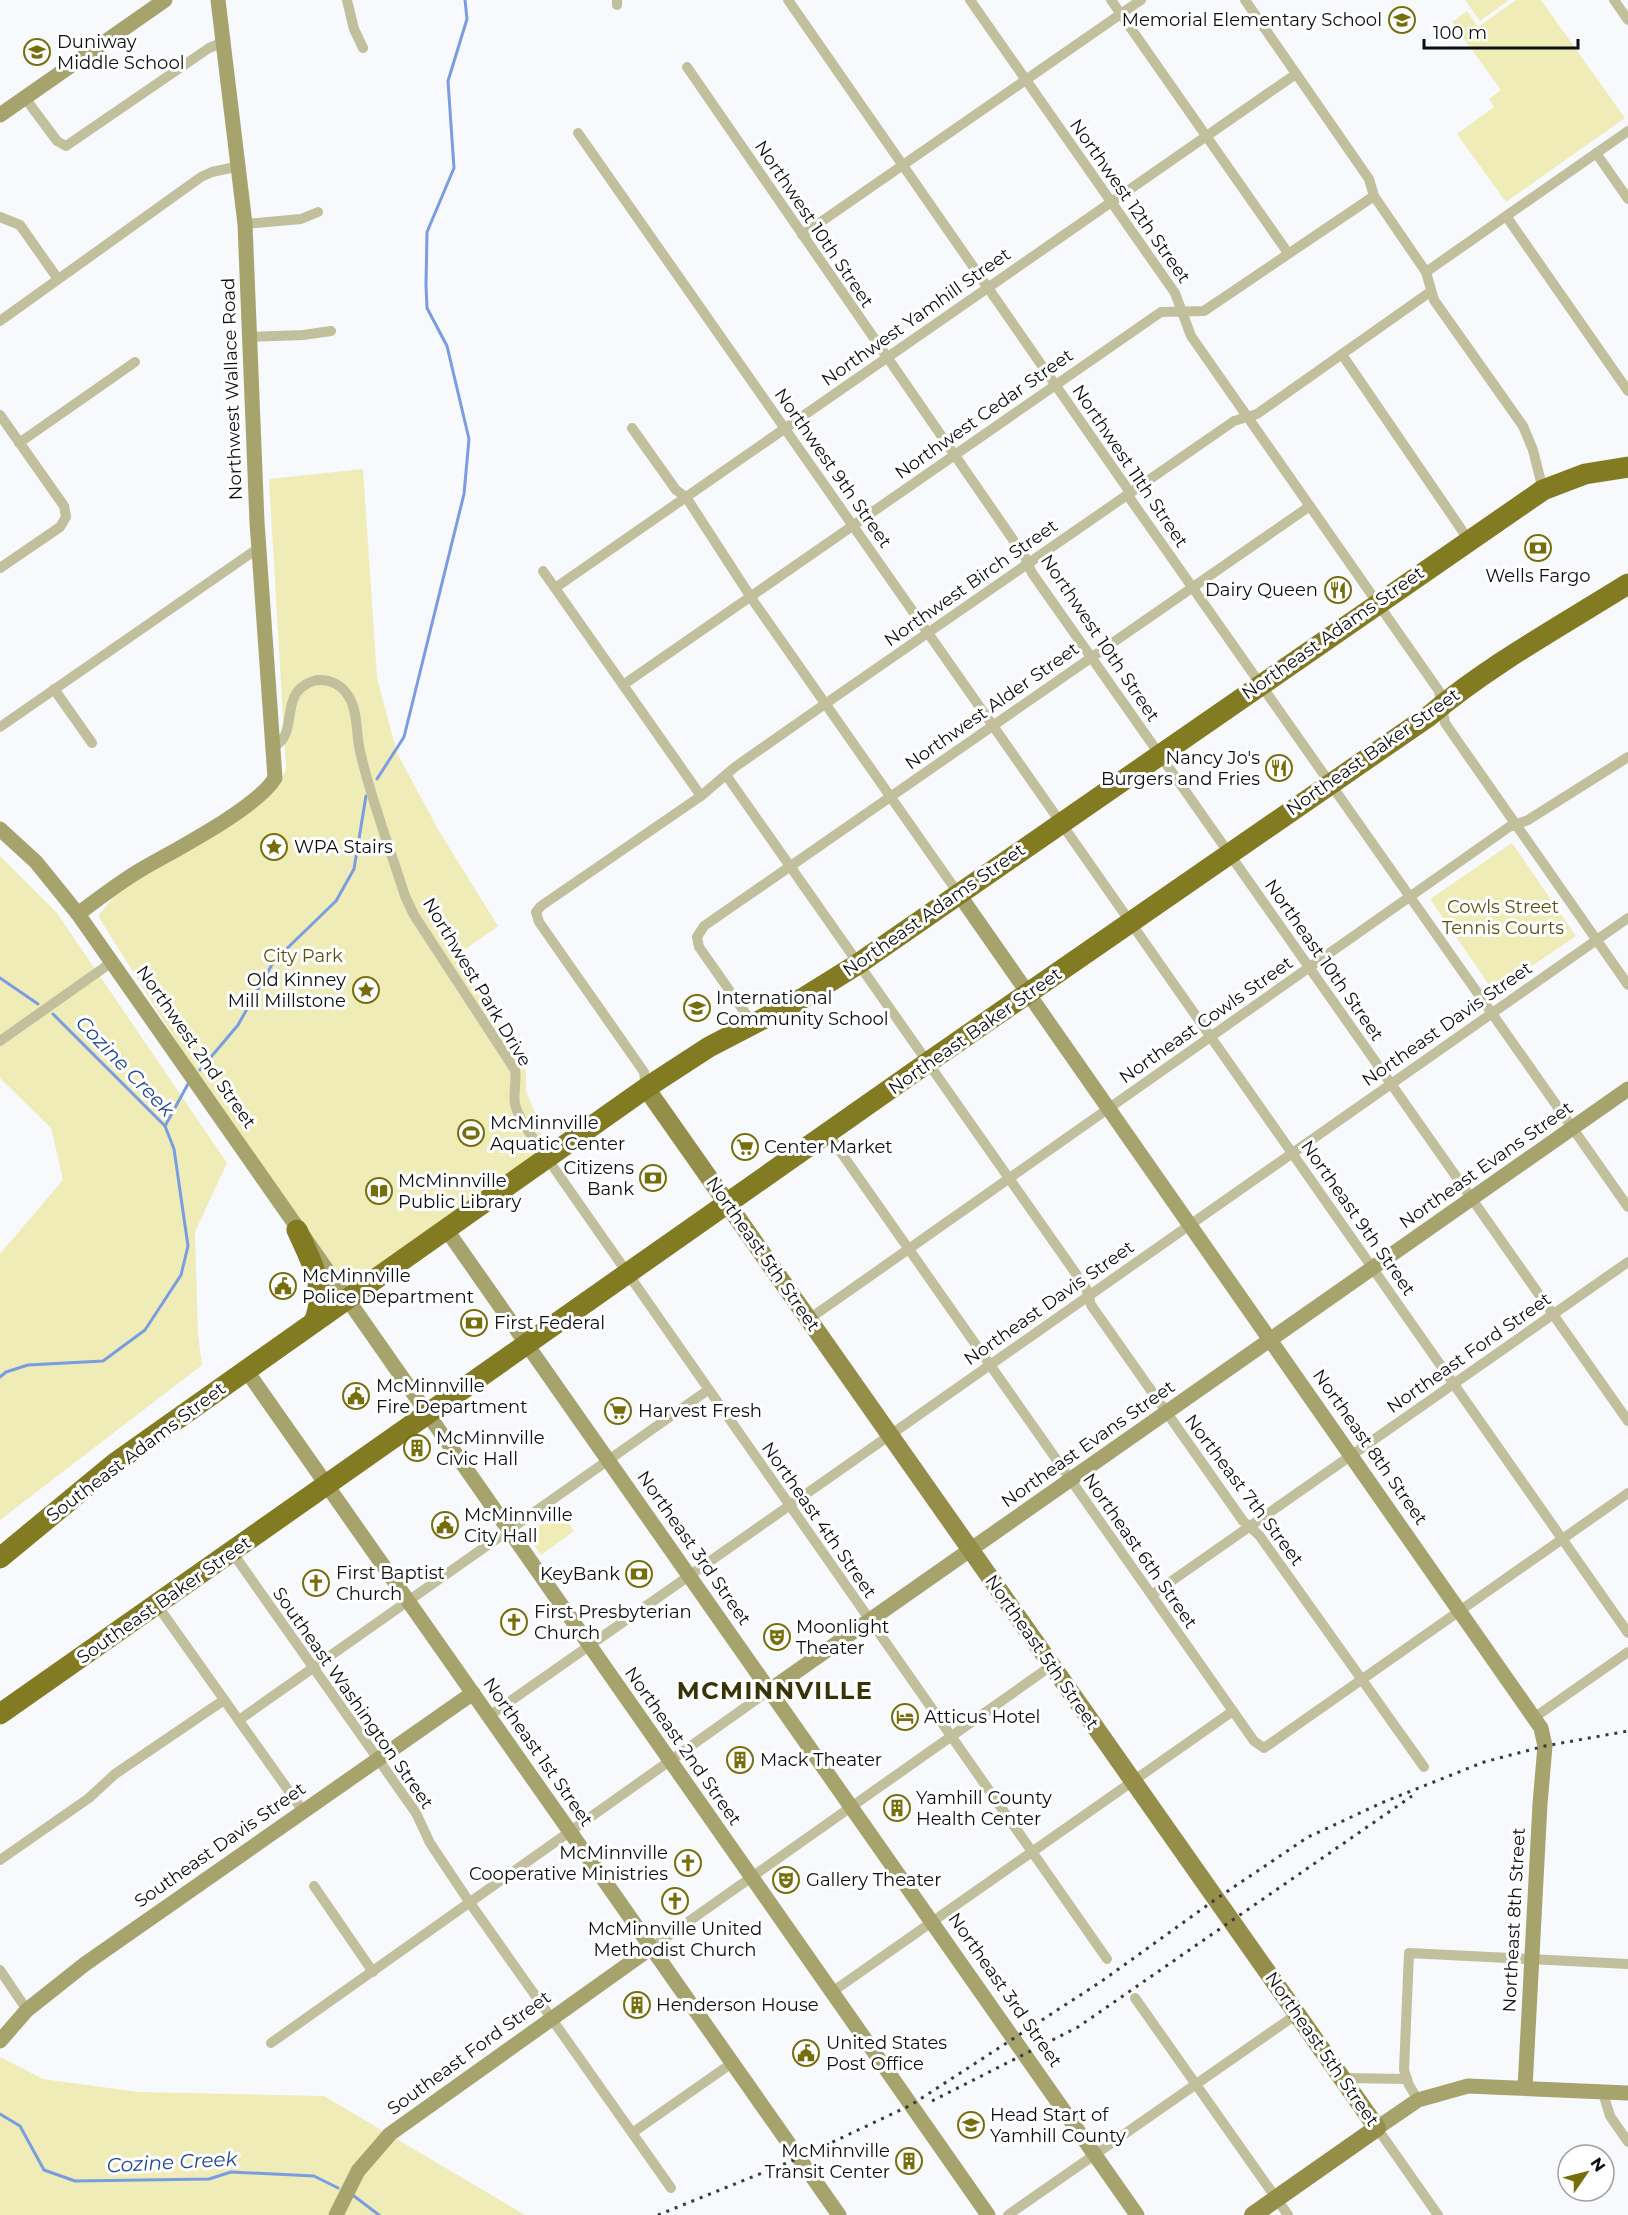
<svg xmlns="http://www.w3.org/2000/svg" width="1628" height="2215" font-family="Montserrat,sans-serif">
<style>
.green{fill:#f0ecb8}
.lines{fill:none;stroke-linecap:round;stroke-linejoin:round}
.stream{stroke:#799de0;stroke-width:3}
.street{stroke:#c2bf9c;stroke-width:10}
.secondary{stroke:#a7a36d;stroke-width:15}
.primary{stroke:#948e48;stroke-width:18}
.highway{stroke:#837b22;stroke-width:21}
.rail{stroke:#383a3e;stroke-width:3;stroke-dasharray:3 6;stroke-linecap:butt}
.labels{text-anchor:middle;stroke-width:6;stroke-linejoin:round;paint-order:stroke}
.poi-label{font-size:18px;fill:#0c0e12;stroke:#fff;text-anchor:start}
.street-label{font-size:18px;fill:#0c0e12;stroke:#fff}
.park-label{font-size:18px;fill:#595312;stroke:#fff}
.water-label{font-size:20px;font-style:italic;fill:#224898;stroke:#fff}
.district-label{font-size:24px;font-weight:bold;letter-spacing:1.5px;fill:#373307;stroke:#fff}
</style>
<rect width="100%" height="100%" fill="#f7f9fd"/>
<g class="green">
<polygon points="1465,0 1509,0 1480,21"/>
<polygon points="1516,0 1541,0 1625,118 1506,202 1457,134 1494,107 1489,99 1501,90 1452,22 1467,11 1478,27"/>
<polygon points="363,469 377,678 397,753 439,831 498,926 456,956 520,1058 526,1072 526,1091 539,1123 547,1158 347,1299 263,1180 98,916 114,897 282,778 286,769 269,479"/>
<polygon points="1512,843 1576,936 1494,992 1430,899"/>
<polygon points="0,856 57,913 227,1163 195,1232 198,1334 202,1365 0,1520 0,1254 63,1180 51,1128 0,1078"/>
<polygon points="560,1511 574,1531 541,1555 527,1535"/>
<polygon points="0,2057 43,2079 138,2092 324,2096 525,2215 0,2215"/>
</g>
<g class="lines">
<g class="stream">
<polyline points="377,779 404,737 464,494 469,439 447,346 427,308 426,285 427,232 454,168 448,81 467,19 465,0"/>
<polyline points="0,978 38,1004"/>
<polyline points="200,1070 238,1025 274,961 336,901 354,869 366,796"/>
<polyline points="165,1126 188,1084"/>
<polyline points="0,1377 6,1372 28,1365 103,1361 145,1330 181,1275 188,1246 174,1149 165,1126 53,1014"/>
<polyline points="0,2114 20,2126 44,2170 75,2181 209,2179 231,2172 314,2176 338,2188"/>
<polyline points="354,2196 379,2215"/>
</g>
<g class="street">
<polyline points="347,0 354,29 363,48"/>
<polyline points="788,0 1127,488 1131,500 1628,1207"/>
<polyline points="970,0 1175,293 1191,336 1439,691 1445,723 1628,985"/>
<polyline points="1111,0 1288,253"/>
<polyline points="1245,0 1369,179 1374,196 1426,272 1434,300 1523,426 1533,450 1543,490"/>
<polyline points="1614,0 1628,20"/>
<polyline points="617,5 617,0"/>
<polyline points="687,67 1025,557 1032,573 1628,1421"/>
<polyline points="25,98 57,141 66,146 209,48 224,42"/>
<polyline points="578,133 1628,1633"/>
<polyline points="1596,153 1628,199"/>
<polyline points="1506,216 1628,391"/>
<polyline points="0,217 20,225 58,279"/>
<polyline points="245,224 301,219 318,212"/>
<polyline points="802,235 1141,0"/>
<polyline points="1426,272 1628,131"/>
<polyline points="0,321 201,177 212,172 240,166"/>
<polyline points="250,337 303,335 331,331"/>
<polyline points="1343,356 1468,539"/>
<polyline points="0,415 64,506 66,517 60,527 0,568"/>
<polyline points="632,428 676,490 686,497 754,602 958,893"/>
<polyline points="19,443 135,362"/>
<polyline points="543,571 701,796"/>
<polyline points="555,588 1296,74"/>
<polyline points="623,685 1161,312 1204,311 1374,196"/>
<polyline points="54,689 92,743"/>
<polyline points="0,727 260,547"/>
<path d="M273,747C298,736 281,699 305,685C320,675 340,681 349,697C358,712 356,734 360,751C371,800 390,848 405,896L414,915L515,1070C517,1082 513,1093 515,1104C519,1122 537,1142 547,1158L1107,1959"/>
<polyline points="726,775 1086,1288 1091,1305 1243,1521 1259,1535 1424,1767"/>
<polyline points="753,1024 699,947 697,937 704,926 1310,506"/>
<polyline points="0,1041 112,962"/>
<polyline points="646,1088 644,1072 539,922 536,912 541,906 701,796 735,767 825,704 1234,421 1257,414 1430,292"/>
<polyline points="828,1134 1254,1741 1264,1748 1628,1493"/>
<polyline points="809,1319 1509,827 1528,820 1628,757"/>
<polyline points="232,1552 416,1813 430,1843 470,1903 671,2188"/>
<polyline points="1153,1594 1628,1262"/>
<polyline points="157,1605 303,1811"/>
<polyline points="489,1716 1628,918"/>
<polyline points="1535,1717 1628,1652"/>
<polyline points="239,1720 708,1390"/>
<polyline points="0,1860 89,1798 115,1774 224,1700"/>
<polyline points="314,1886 373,1972"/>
<polyline points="651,1948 1051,1666"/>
<polyline points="0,1970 27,2010"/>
<polyline points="832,1992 1233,1711"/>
<polyline points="1135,1998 1288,2215"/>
<polyline points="271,2043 770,1690"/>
<polyline points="1343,2078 1407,2079"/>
<polyline points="1603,2093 1610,2116 1628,2142"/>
<polyline points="1418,2100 1409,2085 1404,2070 1409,1953 1628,1964"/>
<polyline points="1377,2128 1438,2215"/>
<polyline points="632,2133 732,2063"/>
<polyline points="1008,2215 1297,2014"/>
</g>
<g class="secondary">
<polyline points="0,115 165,0"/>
<polyline points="0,829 36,862 78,914 988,2215"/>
<polyline points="958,893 1541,1728 1545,1746 1540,1804 1525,2088"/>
<path d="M78,914C99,898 120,882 142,869C175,850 257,808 275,778L257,522L245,224L218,0"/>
<polyline points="446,1229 1137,2215"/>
<polyline points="246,1370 839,2215"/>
<polyline points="770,1690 1628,1089"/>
<polyline points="0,2041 27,2010 85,1964 473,1693"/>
<polyline points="1377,2128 1418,2100 1468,2086 1628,2093"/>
<polyline points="336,2215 358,2171 390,2134 651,1948"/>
</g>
<polyline class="primary" points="646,1088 1377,2128 1253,2215"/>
<g class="highway">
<path d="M297,1230C311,1261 328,1289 314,1322"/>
<polyline points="0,1558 115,1463 646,1088 709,1047 805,997 858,964 1543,490 1585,474 1628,467"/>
<path d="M0,1714L927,1063L1429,716C1489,665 1561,626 1628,584"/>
</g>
<g class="rail">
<polyline points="932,2101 1078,2027 1412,1796"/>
<polyline points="658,2215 799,2158 911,2105 1102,1981 1216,1899 1308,1837 1386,1801 1484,1762 1545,1746 1628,1731"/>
</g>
</g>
<defs>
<symbol id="school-ring" viewBox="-11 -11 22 22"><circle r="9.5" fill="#fff" stroke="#766e0c" stroke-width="1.5"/><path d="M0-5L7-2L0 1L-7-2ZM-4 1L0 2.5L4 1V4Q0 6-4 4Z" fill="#766e0c"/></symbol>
<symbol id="bank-ring" viewBox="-11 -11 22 22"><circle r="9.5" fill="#fff" stroke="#766e0c" stroke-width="1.5"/><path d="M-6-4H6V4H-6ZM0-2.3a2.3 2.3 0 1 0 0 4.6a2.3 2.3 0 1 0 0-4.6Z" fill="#766e0c"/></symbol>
<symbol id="restaurant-ring" viewBox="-11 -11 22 22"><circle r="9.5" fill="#fff" stroke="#766e0c" stroke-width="1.5"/><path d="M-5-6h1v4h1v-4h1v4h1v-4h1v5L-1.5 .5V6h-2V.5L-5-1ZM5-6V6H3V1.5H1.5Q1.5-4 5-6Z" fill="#766e0c"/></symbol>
<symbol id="sight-ring" viewBox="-11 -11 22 22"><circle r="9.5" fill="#fff" stroke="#766e0c" stroke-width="1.5"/><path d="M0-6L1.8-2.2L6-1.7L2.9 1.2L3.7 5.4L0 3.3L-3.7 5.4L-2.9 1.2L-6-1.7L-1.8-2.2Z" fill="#766e0c"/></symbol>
<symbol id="stadium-ring" viewBox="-11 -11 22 22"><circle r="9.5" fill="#fff" stroke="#766e0c" stroke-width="1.5"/><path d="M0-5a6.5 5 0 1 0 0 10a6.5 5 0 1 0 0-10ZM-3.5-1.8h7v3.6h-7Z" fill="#766e0c"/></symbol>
<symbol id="supermarket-ring" viewBox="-11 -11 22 22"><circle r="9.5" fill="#fff" stroke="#766e0c" stroke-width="1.5"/><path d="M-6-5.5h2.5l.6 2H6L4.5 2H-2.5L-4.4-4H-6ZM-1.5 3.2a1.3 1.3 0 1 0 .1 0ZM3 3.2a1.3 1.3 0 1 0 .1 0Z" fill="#766e0c"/></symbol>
<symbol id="library-ring" viewBox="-11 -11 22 22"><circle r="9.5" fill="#fff" stroke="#766e0c" stroke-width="1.5"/><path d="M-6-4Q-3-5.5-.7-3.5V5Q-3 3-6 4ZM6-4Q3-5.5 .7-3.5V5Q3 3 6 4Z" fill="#766e0c"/></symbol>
<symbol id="civic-ring" viewBox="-11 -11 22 22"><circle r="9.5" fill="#fff" stroke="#766e0c" stroke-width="1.5"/><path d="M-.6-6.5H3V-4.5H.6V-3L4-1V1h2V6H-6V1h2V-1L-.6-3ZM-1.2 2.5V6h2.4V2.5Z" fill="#766e0c"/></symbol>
<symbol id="building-ring" viewBox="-11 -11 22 22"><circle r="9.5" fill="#fff" stroke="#766e0c" stroke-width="1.5"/><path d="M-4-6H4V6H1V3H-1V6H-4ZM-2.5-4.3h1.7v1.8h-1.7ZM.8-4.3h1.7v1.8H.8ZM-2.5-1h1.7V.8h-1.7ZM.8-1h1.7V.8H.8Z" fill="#766e0c"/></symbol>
<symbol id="church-ring" viewBox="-11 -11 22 22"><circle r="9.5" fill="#fff" stroke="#766e0c" stroke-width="1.5"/><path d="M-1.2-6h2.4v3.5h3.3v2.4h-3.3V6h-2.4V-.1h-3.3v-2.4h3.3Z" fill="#766e0c"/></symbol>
<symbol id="theatre-ring" viewBox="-11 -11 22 22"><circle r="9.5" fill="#fff" stroke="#766e0c" stroke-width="1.5"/><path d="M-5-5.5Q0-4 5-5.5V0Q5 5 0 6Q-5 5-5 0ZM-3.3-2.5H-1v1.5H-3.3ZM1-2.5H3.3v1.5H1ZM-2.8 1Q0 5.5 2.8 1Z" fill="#766e0c"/></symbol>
<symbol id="hotel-ring" viewBox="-11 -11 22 22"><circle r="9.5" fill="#fff" stroke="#766e0c" stroke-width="1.5"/><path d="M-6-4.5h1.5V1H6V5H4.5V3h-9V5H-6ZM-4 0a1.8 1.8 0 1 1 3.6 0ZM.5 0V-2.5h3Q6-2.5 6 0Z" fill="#766e0c"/></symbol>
</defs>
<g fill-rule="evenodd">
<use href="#school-ring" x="1387" y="5" width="30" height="30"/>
<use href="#school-ring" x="22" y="37" width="30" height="30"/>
<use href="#bank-ring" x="1523" y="533" width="30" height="30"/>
<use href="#restaurant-ring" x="1323" y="575" width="30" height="30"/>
<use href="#restaurant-ring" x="1264" y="753" width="30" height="30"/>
<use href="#sight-ring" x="259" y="832" width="30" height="30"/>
<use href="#sight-ring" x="351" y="975" width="30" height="30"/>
<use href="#school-ring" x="682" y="993" width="30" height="30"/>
<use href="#stadium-ring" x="456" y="1118" width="30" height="30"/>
<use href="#supermarket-ring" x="730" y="1132" width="30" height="30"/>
<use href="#bank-ring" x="638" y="1163" width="30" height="30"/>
<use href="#library-ring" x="364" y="1176" width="30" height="30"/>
<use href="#civic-ring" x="268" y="1271" width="30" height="30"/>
<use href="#bank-ring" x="459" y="1308" width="30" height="30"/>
<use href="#civic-ring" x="341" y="1381" width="30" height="30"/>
<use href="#supermarket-ring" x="603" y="1396" width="30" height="30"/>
<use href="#building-ring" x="402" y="1433" width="30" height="30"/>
<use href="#civic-ring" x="430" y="1510" width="30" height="30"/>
<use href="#bank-ring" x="624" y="1559" width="30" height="30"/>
<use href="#church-ring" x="301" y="1568" width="30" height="30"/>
<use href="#church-ring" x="499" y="1607" width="30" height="30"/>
<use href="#theatre-ring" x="762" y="1622" width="30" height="30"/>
<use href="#hotel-ring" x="890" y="1702" width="30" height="30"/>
<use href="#building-ring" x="725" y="1745" width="30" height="30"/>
<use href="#building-ring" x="882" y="1793" width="30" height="30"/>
<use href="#church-ring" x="673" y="1848" width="30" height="30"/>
<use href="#theatre-ring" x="771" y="1865" width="30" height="30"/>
<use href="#church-ring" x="660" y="1886" width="30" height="30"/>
<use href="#building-ring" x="622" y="1990" width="30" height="30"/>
<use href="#civic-ring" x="791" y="2038" width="30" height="30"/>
<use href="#school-ring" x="956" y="2110" width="30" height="30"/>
<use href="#building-ring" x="894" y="2146" width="30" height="30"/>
</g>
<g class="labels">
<g class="poi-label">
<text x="1382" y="26" text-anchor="end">Memorial Elementary School</text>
<text x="57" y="48">Duniway<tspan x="57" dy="21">Middle School</tspan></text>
<text x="1538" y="582" text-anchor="middle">Wells Fargo</text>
<text x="1318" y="596" text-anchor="end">Dairy Queen</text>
<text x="1260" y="764" text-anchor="end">Nancy Jo's<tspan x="1260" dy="21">Burgers and Fries</tspan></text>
<text x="294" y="853">WPA Stairs</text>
<text x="346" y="986" text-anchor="end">Old Kinney<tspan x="346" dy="21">Mill Millstone</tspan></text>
<text x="716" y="1004">International<tspan x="716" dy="21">Community School</tspan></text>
<text x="490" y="1129">McMinnville<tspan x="490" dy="21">Aquatic Center</tspan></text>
<text x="764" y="1153">Center Market</text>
<text x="634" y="1174" text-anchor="end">Citizens<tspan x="634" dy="21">Bank</tspan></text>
<text x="398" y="1187">McMinnville<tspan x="398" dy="21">Public Library</tspan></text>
<text x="302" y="1282">McMinnville<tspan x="302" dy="21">Police Department</tspan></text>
<text x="494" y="1329">First Federal</text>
<text x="376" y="1392">McMinnville<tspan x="376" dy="21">Fire Department</tspan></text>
<text x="638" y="1417">Harvest Fresh</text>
<text x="436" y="1444">McMinnville<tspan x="436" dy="21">Civic Hall</tspan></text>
<text x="464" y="1521">McMinnville<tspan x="464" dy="21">City Hall</tspan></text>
<text x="336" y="1579">First Baptist<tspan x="336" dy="21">Church</tspan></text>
<text x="620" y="1580" text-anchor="end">KeyBank</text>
<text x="534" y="1618">First Presbyterian<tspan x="534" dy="21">Church</tspan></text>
<text x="796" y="1633">Moonlight<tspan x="796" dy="21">Theater</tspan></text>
<text x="924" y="1723">Atticus Hotel</text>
<text x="760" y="1766">Mack Theater</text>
<text x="916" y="1804">Yamhill County<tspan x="916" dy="21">Health Center</tspan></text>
<text x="668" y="1859" text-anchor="end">McMinnville<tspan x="668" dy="21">Cooperative Ministries</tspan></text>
<text x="806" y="1886">Gallery Theater</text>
<text x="675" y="1935" text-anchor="middle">McMinnville United<tspan x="675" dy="21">Methodist Church</tspan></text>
<text x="656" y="2011">Henderson House</text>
<text x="826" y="2049">United States<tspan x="826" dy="21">Post Office</tspan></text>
<text x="990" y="2121">Head Start of<tspan x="990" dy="21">Yamhill County</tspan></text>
<text x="890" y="2157" text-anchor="end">McMinnville<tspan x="890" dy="21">Transit Center</tspan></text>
</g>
<g class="street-label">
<text transform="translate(1130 201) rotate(55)" y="6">Northwest 12th Street</text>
<text transform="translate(814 224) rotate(56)" y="6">Northwest 10th Street</text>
<text transform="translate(916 317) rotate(-35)" y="6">Northwest Yamhill Street</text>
<text transform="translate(232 389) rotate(-92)" y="6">Northwest Wallace Road</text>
<text transform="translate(984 414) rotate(-35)" y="6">Northwest Cedar Street</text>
<text transform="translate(1130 466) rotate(56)" y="6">Northwest 11th Street</text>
<text transform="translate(833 468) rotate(55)" y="6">Northwest 9th Street</text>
<text transform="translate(971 583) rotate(-35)" y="6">Northwest Birch Street</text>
<text transform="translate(1333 633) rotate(-35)" y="6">Northeast Adams Street</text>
<text transform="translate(1100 638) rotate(56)" y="6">Northwest 10th Street</text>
<text transform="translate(992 706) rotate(-35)" y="6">Northwest Alder Street</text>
<text transform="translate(1373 752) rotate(-35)" y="6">Northeast Baker Street</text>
<text transform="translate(934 910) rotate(-35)" y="6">Northeast Adams Street</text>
<text transform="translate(1324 960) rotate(55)" y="6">Northeast 10th Street</text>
<text transform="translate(477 982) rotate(59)" y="6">Northwest Park Drive</text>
<text transform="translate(1206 1020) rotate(-35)" y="6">Northeast Cowls Street</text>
<text transform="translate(1447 1024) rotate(-35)" y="6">Northeast Davis Street</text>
<text transform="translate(975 1031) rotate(-35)" y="6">Northeast Baker Street</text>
<text transform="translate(196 1047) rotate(55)" y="6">Northwest 2nd Street</text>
<text transform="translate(1486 1165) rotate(-35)" y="6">Northeast Evans Street</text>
<text transform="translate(1358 1218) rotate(55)" y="6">Northeast 9th Street</text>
<text transform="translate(763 1254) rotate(55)" y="6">Northeast 5th Street</text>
<text transform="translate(1049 1303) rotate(-35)" y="6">Northeast Davis Street</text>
<text transform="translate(1469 1353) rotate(-35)" y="6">Northeast Ford Street</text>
<text transform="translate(1088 1444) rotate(-35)" y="6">Northeast Evans Street</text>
<text transform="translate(1370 1447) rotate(55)" y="6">Northeast 8th Street</text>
<text transform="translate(136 1452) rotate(-37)" y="6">Southeast Adams Street</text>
<text transform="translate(1244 1490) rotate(53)" y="6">Northeast 7th Street</text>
<text transform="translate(819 1520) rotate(55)" y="6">Northeast 4th Street</text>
<text transform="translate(694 1548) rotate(55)" y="6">Northeast 3rd Street</text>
<text transform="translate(1140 1551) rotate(55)" y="6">Northeast 6th Street</text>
<text transform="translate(164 1600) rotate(-35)" y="6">Southeast Baker Street</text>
<text transform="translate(1042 1652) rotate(55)" y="6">Northeast 5th Street</text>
<text transform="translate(353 1698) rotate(55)" y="6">Southeast Washington Street</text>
<text transform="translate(683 1746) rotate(55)" y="6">Northeast 2nd Street</text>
<text transform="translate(538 1752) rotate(55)" y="6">Northeast 1st Street</text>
<text transform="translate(220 1845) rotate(-35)" y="6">Southeast Davis Street</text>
<text transform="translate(1514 1920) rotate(-87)" y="6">Northeast 8th Street</text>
<text transform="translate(1005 1990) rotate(55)" y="6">Northeast 3rd Street</text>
<text transform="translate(1322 2049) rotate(55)" y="6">Northeast 5th Street</text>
<text transform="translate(469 2053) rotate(-36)" y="6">Southeast Ford Street</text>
</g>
<g class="park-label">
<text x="1503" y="913">Cowls Street<tspan x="1503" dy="21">Tennis Courts</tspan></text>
<text x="303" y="962">City Park</text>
</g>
<g class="water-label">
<text transform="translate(125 1066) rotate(46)" y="7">Cozine Creek</text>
<text transform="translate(172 2162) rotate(-3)" y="7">Cozine Creek</text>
</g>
<g class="district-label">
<text x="775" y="1699">MCMINNVILLE</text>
</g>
</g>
<g transform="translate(1586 2173) rotate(55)"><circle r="28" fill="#ffffff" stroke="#9e9fa0" stroke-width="1.5"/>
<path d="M0-4.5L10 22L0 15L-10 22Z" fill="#766e0c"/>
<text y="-9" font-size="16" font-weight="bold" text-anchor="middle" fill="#0c0e12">N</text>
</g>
<path d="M1424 39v9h154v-9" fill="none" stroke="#0c0e12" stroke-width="3"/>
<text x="1433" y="39" font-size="18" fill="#0c0e12" stroke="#ffffff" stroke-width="4.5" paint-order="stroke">100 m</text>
</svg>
